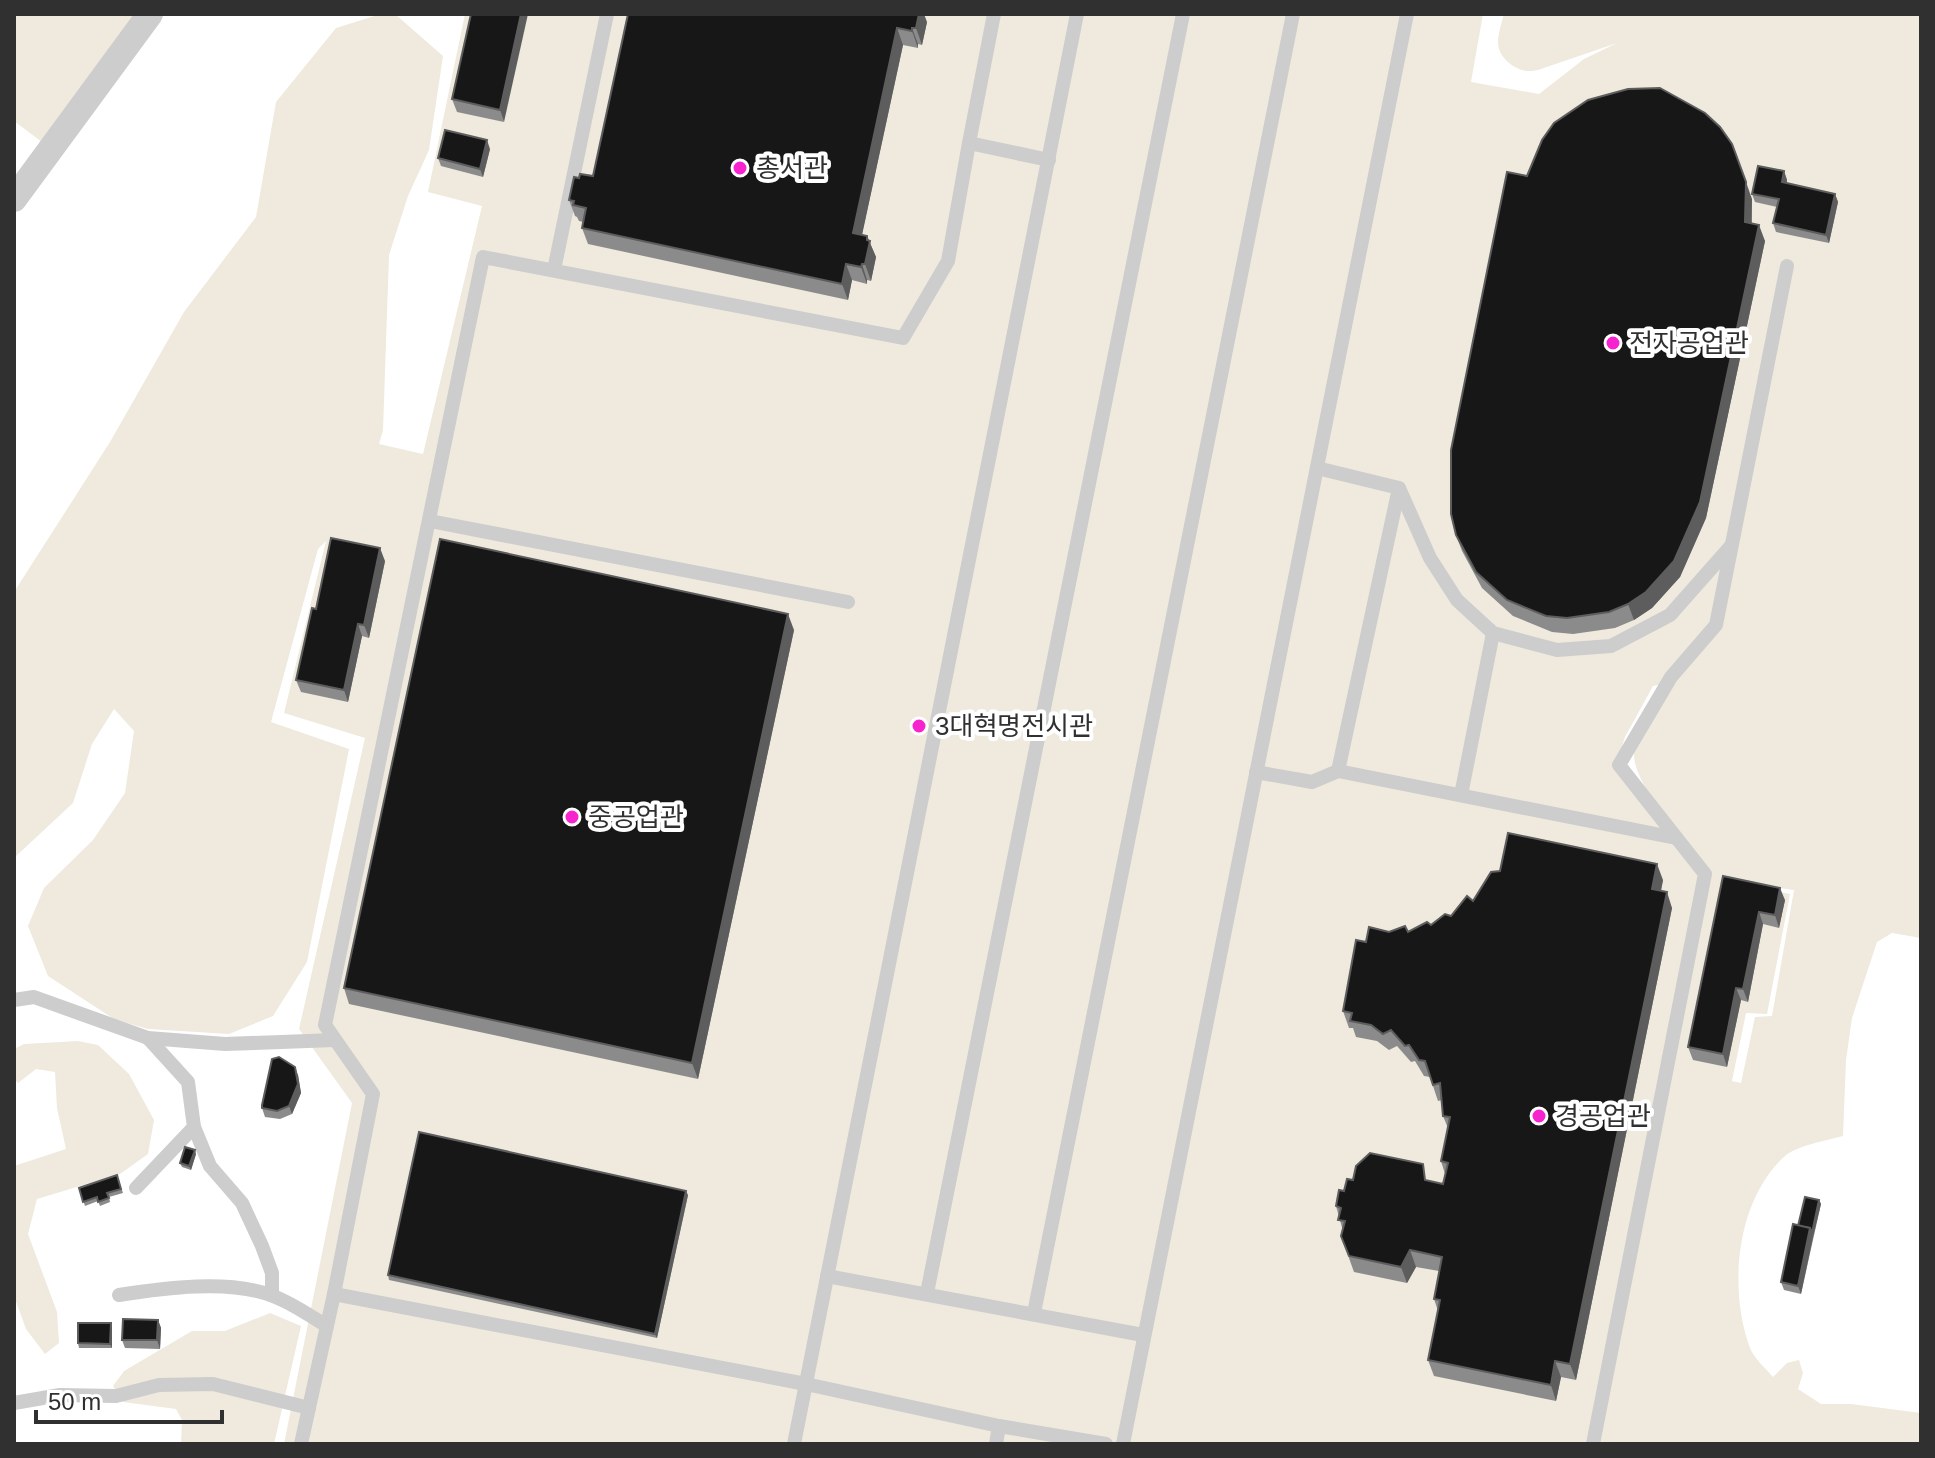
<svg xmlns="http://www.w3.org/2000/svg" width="1935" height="1458" font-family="Arial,'Noto Sans KR',sans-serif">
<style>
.green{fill:#efeadd;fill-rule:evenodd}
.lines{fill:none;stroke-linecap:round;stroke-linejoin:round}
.lane{stroke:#cdcdcd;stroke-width:14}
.street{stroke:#cdcdcd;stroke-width:26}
.wall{fill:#8b8b8b}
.shaded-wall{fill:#5d5d5d}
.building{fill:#171717;stroke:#5d5d5d;stroke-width:2}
.poi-dot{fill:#f723cf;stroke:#fff;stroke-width:3}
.labels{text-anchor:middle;stroke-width:8;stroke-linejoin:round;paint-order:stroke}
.poi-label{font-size:26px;fill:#303030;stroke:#fff;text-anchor:start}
</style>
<rect width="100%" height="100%" fill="#fff"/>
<g class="green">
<polygon points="14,14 138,14 42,142 14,121"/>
<path d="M381,14H395L443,56L429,150L408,196L389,255L383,430L379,444L423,454L482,206L428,192L465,14H1483L1471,82L1539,94L1584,59L1617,43L1538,70C1528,72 1522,71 1513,66C1491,50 1498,37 1504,14H1921V938L1892,933L1877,942L1852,1018L1846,1060L1843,1136C1828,1140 1796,1146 1785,1156C1736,1200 1728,1289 1750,1348C1754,1358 1765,1368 1773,1377L1787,1363L1799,1360L1803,1373L1798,1389L1821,1404H1851L1921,1413V1444H284L352,1103L299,1029L365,738L284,713L326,541L318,549L271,722L349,749L307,962L273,1016L229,1034L148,1029L114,1019L48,976L28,926L44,888L93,840L125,793L134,731L114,709L92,744L73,803L14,858V592L110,442L184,312L256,217L276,102L336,28ZM1674,682C1661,702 1634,730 1634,755C1634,767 1642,781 1647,791L1628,779L1620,753L1625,737L1653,686ZM1753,884L1794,890L1772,1016L1755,1017L1741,1083L1732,1081L1746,1013L1767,1014L1790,894L1751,887Z"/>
<polygon points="78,1041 98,1045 129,1074 154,1120 148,1154 120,1174 37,1199 28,1234 57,1312 59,1343 45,1354 26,1329 14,1296 14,1166 66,1149 57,1108 55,1072 36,1069 18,1083 14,1079 14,1049 24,1044"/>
<polygon points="270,1313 301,1326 274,1444 181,1444 182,1420 176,1409 123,1402 113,1386 124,1371 192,1331 225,1331"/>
</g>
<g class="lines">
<g class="lane">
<polyline points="994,14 969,143 1049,160"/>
<polyline points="554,270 607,14"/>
<polyline points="1317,468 1399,488 1430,558 1457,600 1493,633 1557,650 1611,646 1670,615 1731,546"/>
<polyline points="430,521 848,602"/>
<polyline points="1338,771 1399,488"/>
<polyline points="1256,772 1312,782 1338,771 1676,838"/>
<polyline points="1461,795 1493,633"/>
<polyline points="14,1000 34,997 148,1038 225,1044 335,1040"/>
<polyline points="148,1038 188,1082 194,1127 210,1166 242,1203 262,1246 272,1273 272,1295"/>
<polyline points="136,1188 194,1127"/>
<polyline points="827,1276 1143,1335"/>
<polyline points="927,1293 1183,14"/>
<polyline points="334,1294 806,1384 999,1426 1106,1444"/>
<path d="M119,1295C163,1288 230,1279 273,1296C292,1303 310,1316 327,1326"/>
<polyline points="1034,1313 1293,14"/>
<polyline points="14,1403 60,1395 116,1396 159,1385 213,1384 309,1408"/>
<polyline points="301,1444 334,1294 373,1094 325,1025 483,257 903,338 948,261 969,143"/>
<polyline points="794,1444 1077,14"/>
<polyline points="996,1444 999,1426"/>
<polyline points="1123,1444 1407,14"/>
<polyline points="1593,1444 1705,874 1619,765 1671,677 1716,625 1787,266"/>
</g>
<polyline class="street" points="14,199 150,14"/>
</g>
<g class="wall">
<polygon points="471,14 504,122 457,112 452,99"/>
<polygon points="628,14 927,22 922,45 918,44 918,48 903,45 862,234 867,236 876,257 871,281 867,280 867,284 852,280 848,300 588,244 582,228 583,222 579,221 577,217 575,216 569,200 579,178 593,176"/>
<polygon points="490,149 483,177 441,166 438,158"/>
<polygon points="1784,171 1787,180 1787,183 1835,194 1838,202 1829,243 1776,232 1773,223 1777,207 1755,202 1752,194"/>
<polygon points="1527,176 1752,199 1752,223 1765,241 1706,518 1680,577 1652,608 1634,620 1615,628 1573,634 1552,632 1513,616 1482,588 1462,551 1456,535"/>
<polygon points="385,561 369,638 362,636 348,702 301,692 296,680 316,609"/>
<polygon points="794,630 698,1079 349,1004 344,988"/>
<polygon points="1723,876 1785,900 1779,928 1763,924 1748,1002 1741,1000 1727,1067 1693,1060 1688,1047"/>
<polygon points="1663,880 1661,891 1672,908 1576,1380 1561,1377 1556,1401 1434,1376 1428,1360 1438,1311 1434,1299 1439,1271 1416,1267 1407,1283 1354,1272 1341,1236 1343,1231 1336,1206 1353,1180 1428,1180 1443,1184 1445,1174 1441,1161 1448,1128 1443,1116 1442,1100 1438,1101 1430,1077 1424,1076 1415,1061 1411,1062 1397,1046 1389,1050 1377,1041 1356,1037 1353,1028 1349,1028 1343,1011 1366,942 1389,932 1408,932 1431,925 1451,916 1473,901"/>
<polygon points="298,1075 301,1093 292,1114 280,1119 265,1117 262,1108"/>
<polygon points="196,1154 191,1170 182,1167 180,1163"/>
<polygon points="117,1175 123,1193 109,1197 110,1202 100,1206 98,1201 85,1206 79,1188"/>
<polygon points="688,1195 657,1338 389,1280 388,1275"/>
<polygon points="1819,1200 1821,1204 1801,1294 1784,1290 1781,1282 1798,1226"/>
<polygon points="158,1320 161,1328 160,1349 125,1348 122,1340"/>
<polygon points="111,1323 112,1327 112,1348 79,1348 78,1343"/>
</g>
<g class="shaded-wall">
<polygon points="521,14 528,14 504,122 500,110"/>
<polygon points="919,14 924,14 927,22 922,45 916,28"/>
<polygon points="897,28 903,45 859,249 853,233"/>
<polygon points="912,28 918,44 918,48 912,31"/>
<polygon points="487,140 490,149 483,177 480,169"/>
<polygon points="1784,171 1787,180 1785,191 1782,182"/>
<polygon points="1746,182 1752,199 1751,238 1745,222"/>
<polygon points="1835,194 1838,202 1829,243 1826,235"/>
<polygon points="1759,225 1765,241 1706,518 1680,577 1652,608 1634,620 1628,604"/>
<polygon points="867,236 876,257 871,281 865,264"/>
<polygon points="846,264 852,280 848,300 842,284"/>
<polygon points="862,264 867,280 867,284 861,267"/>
<polygon points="380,548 385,561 369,638 364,625"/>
<polygon points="788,614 794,630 698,1079 692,1063"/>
<polygon points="358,624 362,636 348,702 344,690"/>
<polygon points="1657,864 1663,880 1658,905 1652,889"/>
<polygon points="1780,888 1785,900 1779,928 1775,915"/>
<polygon points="1667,892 1672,908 1576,1380 1570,1364"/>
<polygon points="1759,912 1763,924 1748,1002 1743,989"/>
<polygon points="1736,988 1741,1000 1727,1067 1723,1054"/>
<polygon points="295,1067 298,1075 301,1093 292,1114 289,1106"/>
<polygon points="195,1150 196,1154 191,1170 189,1166"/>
<polygon points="686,1191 688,1195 657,1338 655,1334"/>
<polygon points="1819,1200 1821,1204 1813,1237 1812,1233"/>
<polygon points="1810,1228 1813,1237 1801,1294 1798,1286"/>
<polygon points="1410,1250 1416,1267 1407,1283 1401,1267"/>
<polygon points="158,1320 161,1328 160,1349 157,1340"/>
<polygon points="111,1323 112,1327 112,1348 110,1344"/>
<polygon points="1555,1361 1561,1377 1556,1401 1551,1385"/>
</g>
<g class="building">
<polygon points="471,14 521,14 500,110 452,99"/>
<polygon points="628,14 919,14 916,28 912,28 912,31 897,28 853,233 867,236 867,240 870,241 865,264 862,264 861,267 846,264 842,284 582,228 586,208 573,205 574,201 569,200 574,177 579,178 580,174 593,176"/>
<polygon points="1660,88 1705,113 1720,127 1732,144 1746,182 1745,222 1759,225 1700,502 1674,561 1646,592 1628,604 1609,612 1567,618 1546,616 1507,600 1476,572 1456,535 1451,514 1451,450 1507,172 1527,176 1542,140 1554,123 1588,100 1628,89"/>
<polygon points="445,130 487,140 480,169 438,158"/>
<polygon points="1758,166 1784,171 1782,182 1835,194 1826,235 1773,223 1779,199 1752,194"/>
<polygon points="331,538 380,548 364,625 358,624 344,690 296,680 312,608 316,609"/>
<polygon points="440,539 788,614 692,1063 344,988"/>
<polygon points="1508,833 1657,864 1652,889 1667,892 1570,1364 1555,1361 1551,1385 1428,1360 1440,1300 1434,1299 1442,1257 1410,1250 1401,1267 1349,1256 1341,1236 1345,1221 1338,1220 1341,1208 1336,1206 1339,1190 1344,1191 1347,1179 1353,1180 1356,1166 1370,1153 1423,1164 1425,1180 1443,1184 1448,1163 1441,1161 1450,1117 1443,1116 1440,1083 1433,1085 1425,1061 1419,1060 1409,1045 1405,1046 1391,1030 1383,1034 1371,1025 1350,1021 1352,1013 1343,1011 1356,940 1366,942 1369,927 1389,932 1405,926 1408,932 1427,922 1431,925 1445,914 1451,916 1467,896 1473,901 1491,872 1500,871"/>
<polygon points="1723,876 1780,888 1775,915 1759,912 1743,989 1736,988 1723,1054 1688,1047"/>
<polygon points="279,1057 295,1067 298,1084 289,1106 277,1111 262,1108 262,1105 272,1059"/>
<polygon points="419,1132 686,1191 655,1334 388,1275"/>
<polygon points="185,1147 195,1150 189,1166 180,1163"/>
<polygon points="117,1175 121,1189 107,1193 109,1198 98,1202 97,1197 83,1202 79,1188"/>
<polygon points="1805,1197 1819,1200 1812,1233 1810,1228 1798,1226"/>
<polygon points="1793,1224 1810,1228 1798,1286 1781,1282"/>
<polygon points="123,1319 158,1320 157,1340 122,1340"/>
<polygon points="78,1323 111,1323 110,1344 78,1343"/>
</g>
<g class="poi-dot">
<circle cx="740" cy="168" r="8"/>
<circle cx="1613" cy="343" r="8"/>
<circle cx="919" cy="726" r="8"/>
<circle cx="572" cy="817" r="8"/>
<circle cx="1539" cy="1116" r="8"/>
</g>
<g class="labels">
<g class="poi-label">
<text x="756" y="177">총서관</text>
<text x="1629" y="352">전자공업관</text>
<text x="935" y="735">3대혁명전시관</text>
<text x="588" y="826">중공업관</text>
<text x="1555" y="1125">경공업관</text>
</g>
</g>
<rect width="1935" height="1458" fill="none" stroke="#303030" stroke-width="32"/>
<path d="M36 1410v12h186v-12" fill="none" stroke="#303030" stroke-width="4"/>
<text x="48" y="1410" font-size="24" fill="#303030" stroke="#ffffff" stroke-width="6" paint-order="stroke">50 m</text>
</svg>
